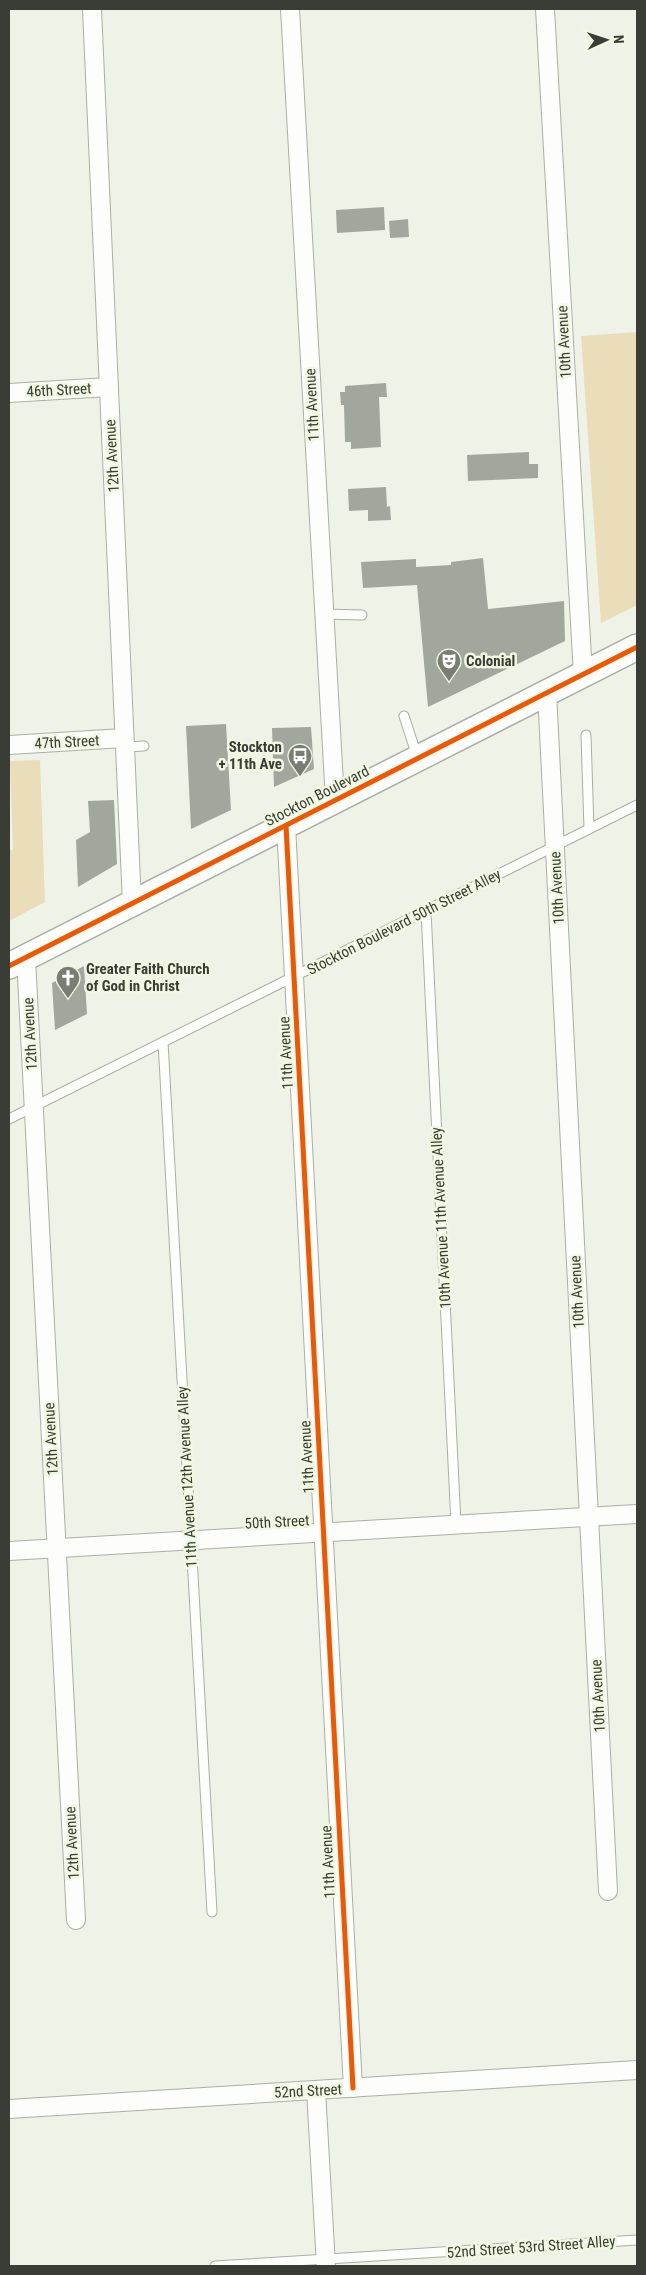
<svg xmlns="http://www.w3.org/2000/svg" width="646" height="2275" font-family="'Roboto Condensed',sans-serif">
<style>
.green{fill:#e9ddba}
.building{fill:#a2a79e}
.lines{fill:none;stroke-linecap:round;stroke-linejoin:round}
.lane-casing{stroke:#abaea4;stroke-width:11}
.street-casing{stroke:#abaea4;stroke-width:20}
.secondary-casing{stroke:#abaea4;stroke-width:28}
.lane{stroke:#fdfdfb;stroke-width:9}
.street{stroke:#fdfdfb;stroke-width:18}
.secondary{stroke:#fdfdfb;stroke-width:25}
.cycleway-casing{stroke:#f0f8e2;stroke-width:8}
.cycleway{stroke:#e8590c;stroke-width:5}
.labels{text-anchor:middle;stroke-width:5;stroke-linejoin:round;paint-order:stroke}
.street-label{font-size:15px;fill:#3a3d35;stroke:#f0f8e2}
.poi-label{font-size:15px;font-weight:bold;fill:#3a3d35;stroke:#f0f8e2;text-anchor:start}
</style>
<rect width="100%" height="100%" fill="#eff3e7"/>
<g class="green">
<polygon points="637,332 637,605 601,623 581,336"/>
<polygon points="40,760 45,902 9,921 9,850 13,850 10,761"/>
</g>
<g class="building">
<polygon points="384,207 385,230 337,233 336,210"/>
<polygon points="408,219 409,237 390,238 389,221"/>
<polygon points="386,383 387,397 379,397 381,447 351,449 351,442 345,442 344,405 341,405 340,392 345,392 345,386"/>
<polygon points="529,452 529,464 538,464 538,478 468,481 467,455"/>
<polygon points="386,487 387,507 390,506 391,520 368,521 368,510 349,511 348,489"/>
<polygon points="483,558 488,609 564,601 565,641 428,707 417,585 363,588 361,562 416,559 416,567 451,565 451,562"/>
<polygon points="226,724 231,810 191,829 186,726"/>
<polygon points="311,727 314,769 274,787 272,728"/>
<polygon points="114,800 117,864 78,887 76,840 90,832 88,801"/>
<polygon points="84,966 87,1014 55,1030 52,983"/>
</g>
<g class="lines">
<defs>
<g id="lane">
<polyline points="324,614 362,615"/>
<polyline points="404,716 417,756"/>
<polyline points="586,735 589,829"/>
<polyline points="125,747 144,746"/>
<polyline points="426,911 456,1524"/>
<polyline points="163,1042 212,1912"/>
<polyline points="9,1119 637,805"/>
<polyline points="215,2266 637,2240"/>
</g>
<g id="street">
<polyline points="92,9 132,904"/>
<polyline points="290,9 335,801"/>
<polyline points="545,9 583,675"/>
<polyline points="9,393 109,387"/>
<polyline points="547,693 608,1891"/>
<polyline points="9,745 124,738"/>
<polyline points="286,826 353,2088"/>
<polyline points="26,958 76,1920"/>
<polyline points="9,1551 637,1514"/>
<polyline points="316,2090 326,2266"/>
<polyline points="9,2109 637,2070"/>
</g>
<polyline id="secondary" points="9,966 637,647"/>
</defs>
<use href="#lane" class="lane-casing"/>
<use href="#street" class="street-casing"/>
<use href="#secondary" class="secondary-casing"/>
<use href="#lane" class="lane"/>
<use href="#street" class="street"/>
<use href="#secondary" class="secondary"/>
<defs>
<g id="cycleway">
<polyline points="286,826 353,2088"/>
<polyline points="9,966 637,647"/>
</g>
</defs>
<use href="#cycleway" class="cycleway-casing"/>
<use href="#cycleway" class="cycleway"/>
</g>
<defs>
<symbol id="theatre-pin" viewBox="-11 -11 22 30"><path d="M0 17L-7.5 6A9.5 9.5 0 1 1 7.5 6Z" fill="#797d73" stroke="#f0f8e2"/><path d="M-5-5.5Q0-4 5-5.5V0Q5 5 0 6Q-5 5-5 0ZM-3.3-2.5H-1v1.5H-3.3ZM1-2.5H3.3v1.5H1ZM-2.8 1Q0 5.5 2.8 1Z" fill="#fff"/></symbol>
<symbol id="bus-pin" viewBox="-11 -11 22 30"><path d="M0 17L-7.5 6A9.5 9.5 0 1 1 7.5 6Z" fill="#797d73" stroke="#f0f8e2"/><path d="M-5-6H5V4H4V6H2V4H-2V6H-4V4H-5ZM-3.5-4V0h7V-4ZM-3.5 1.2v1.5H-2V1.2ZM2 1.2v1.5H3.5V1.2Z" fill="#fff"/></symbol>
<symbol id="church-pin" viewBox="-11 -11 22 30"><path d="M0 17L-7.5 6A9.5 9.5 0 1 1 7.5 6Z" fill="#797d73" stroke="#f0f8e2"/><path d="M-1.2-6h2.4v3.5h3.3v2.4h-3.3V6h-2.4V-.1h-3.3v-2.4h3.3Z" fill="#fff"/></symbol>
</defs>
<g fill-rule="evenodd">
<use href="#theatre-pin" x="435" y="647" width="28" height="38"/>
<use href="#bus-pin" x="286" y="742" width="28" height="38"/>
<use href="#church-pin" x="54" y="964" width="28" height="38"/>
</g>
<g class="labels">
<g class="street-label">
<text transform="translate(564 342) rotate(-93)" y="5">10th Avenue</text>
<text transform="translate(59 390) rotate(-3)" y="5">46th Street</text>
<text transform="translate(312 405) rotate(-93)" y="5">11th Avenue</text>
<text transform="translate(112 456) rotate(-93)" y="5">12th Avenue</text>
<text transform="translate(67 742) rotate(-3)" y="5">47th Street</text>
<text transform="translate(317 796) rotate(-27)" y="5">Stockton Boulevard</text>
<text transform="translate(557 888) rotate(-93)" y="5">10th Avenue</text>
<text transform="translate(404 922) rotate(-27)" y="5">Stockton Boulevard 50th Street Alley</text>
<text transform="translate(30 1034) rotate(-93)" y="5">12th Avenue</text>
<text transform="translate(286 1053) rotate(-93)" y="5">11th Avenue</text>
<text transform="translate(441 1218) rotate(-93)" y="5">10th Avenue 11th Avenue Alley</text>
<text transform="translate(577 1292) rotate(-93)" y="5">10th Avenue</text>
<text transform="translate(51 1439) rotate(-93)" y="5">12th Avenue</text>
<text transform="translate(307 1457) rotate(-93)" y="5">11th Avenue</text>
<text transform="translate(187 1477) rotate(-93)" y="5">11th Avenue 12th Avenue Alley</text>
<text transform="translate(277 1522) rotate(-3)" y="5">50th Street</text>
<text transform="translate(598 1696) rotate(-93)" y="5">10th Avenue</text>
<text transform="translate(72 1843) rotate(-93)" y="5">12th Avenue</text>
<text transform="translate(328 1862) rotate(-93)" y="5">11th Avenue</text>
<text transform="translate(308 2091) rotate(-3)" y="5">52nd Street</text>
<text transform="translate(531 2247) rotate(-4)" y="5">52nd Street 53rd Street Alley</text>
</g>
<g class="poi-label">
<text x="466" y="666">Colonial</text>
<text x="282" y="752" text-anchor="end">Stockton<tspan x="282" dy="17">+ 11th Ave</tspan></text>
<text x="86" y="974">Greater Faith Church<tspan x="86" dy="17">of God in Christ</tspan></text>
</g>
</g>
<rect width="646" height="2275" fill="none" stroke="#3a3d35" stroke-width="20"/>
<g transform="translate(606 40) rotate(87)" stroke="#f0f8e2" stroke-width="4" paint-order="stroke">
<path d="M0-4L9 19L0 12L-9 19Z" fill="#3a3d35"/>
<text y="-8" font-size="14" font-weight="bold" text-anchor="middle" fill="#3a3d35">N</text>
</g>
</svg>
